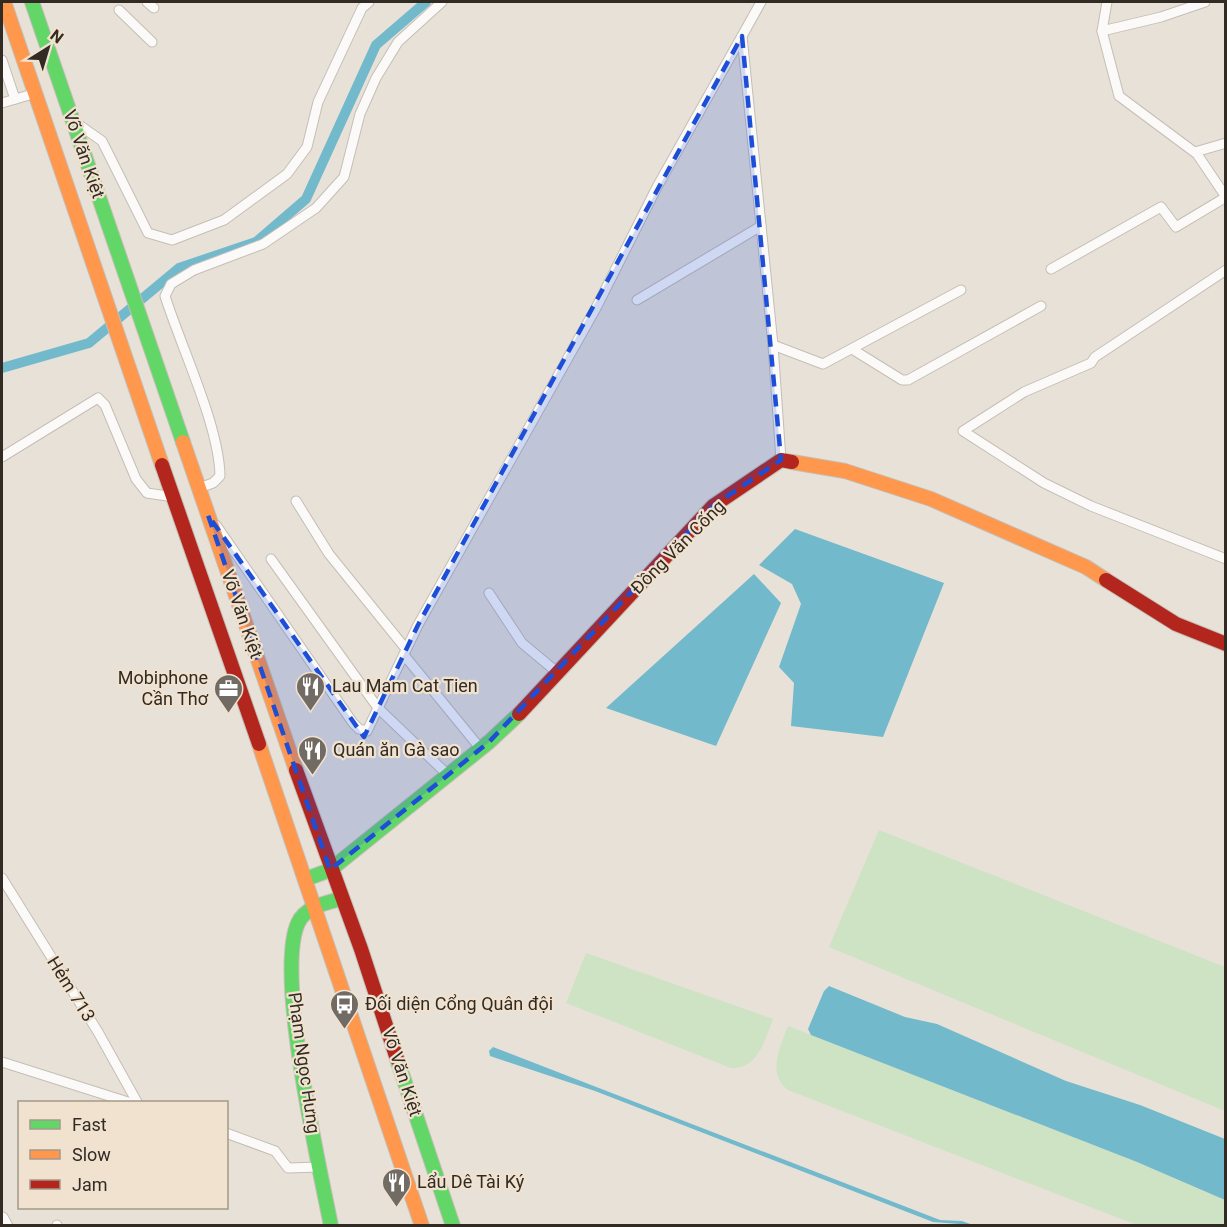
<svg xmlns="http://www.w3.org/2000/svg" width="1227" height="1227" font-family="Roboto,sans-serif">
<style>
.green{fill:#cee2c4}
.water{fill:#72b9cc}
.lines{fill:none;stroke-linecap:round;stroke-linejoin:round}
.canal{stroke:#72b9cc;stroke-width:10}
.street-casing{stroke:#c4beb6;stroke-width:11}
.fast-casing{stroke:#c4beb6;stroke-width:16}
.slow-casing{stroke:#c4beb6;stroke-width:16}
.jam-casing{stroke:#c4beb6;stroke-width:16}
.street{stroke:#fcfaf9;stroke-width:9}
.fast{stroke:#63d668;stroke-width:14}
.slow{stroke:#ff974d;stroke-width:14}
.jam{stroke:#b3261e;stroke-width:14}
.marked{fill:#1d4ed8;fill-opacity:0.2;stroke:#1d4ed8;stroke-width:4.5;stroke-dasharray:12 8;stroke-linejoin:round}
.labels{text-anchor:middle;stroke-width:4.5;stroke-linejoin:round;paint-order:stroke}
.street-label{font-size:18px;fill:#312b24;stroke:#f0e2cf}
.poi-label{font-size:18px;fill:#312b24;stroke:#f0e2cf;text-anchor:start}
</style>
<rect width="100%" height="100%" fill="#e8e1d7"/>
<g class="green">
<polygon points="879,830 1225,967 1225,1111 829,947"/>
<path d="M586,953L773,1019C765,1039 758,1070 731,1068L566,1003Z"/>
<path d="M788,1026L1137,1162L1225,1200V1225H1137L788,1090C766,1074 781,1045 788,1026Z"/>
</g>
<g class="water">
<polygon points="795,529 944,583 883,737 791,726 794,683 779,667 801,604 792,584 759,565"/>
<polygon points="754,574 781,603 716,746 606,708"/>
<polygon points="829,986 905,1017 937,1024 1066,1081 1140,1105 1225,1139 1225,1200 1137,1162 811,1035 808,1029 824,991"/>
<polygon points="493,1047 940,1220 962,1221 973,1225 933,1222 595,1091 490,1056 489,1051"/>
</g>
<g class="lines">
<polyline class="canal" points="2,368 89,343 179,268 256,242 306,199 376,45 426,2"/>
<defs>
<g id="street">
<polyline points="147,2 154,8"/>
<polyline points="761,2 742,36 773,345 781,460"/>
<polyline points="1107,2 1102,31 1119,96 1197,154 1226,197"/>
<polyline points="119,10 152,42"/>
<polyline points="1102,31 1161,17 1205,2"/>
<polyline points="2,60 15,99"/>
<polyline points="2,103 36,93"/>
<polyline points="72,120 102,141 148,233 172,240 224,220 287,174 307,147 318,102 362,8 369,2"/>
<polyline points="1195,152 1226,143"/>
<polyline points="1051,269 1161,207 1176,227 1226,197"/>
<polyline points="1226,270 1095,357 1091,363 1024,392 963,431 1044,483 1091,506 1226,559"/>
<polyline points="637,300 761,226"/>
<polyline points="773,345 823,364 961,290"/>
<polyline points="852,349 902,380 908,380 1041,306"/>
<polyline points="2,457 98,398 105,405 136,479 147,493 174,497"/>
<path d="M199,488L213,483L220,476C219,425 181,347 165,296L171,284L194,270L263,244L316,208L344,177L360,114L376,78L398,42L442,2"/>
<polyline points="296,501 329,554 406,649"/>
<polyline points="216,525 353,723 359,729 367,731 418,625 596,308 657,187 742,36"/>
<polyline points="271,559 378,708 447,774"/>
<polyline points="489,593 522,643 558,673"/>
<polyline points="404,655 480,748"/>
<polyline points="2,878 98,1032 137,1102"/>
<polyline points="2,1062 128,1102"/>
<polyline points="226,1133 275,1151 288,1168 320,1167"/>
<polyline points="3,1217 8,1226"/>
<polyline points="57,1225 57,1226"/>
</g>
<g id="fast">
<polyline points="32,2 183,442"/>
<polyline points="306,879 330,870 489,742 519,714"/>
<polyline points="397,1059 453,1226"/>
<path d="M331,1226C319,1164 275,974 298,923C305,907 326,903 341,899"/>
</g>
<g id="slow">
<polyline points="4,2 162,465"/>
<polyline points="183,442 296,770"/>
<polyline points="792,462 845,471 931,499 1086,567 1106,580"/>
<polyline points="259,744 422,1226"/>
</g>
<g id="jam">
<polyline points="162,465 259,744"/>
<polyline points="1106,580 1176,624 1226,644"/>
<polyline points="519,714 713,506 781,460 792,462"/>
<polyline points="296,770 361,949 397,1059"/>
</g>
</defs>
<use href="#street" class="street-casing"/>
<use href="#fast" class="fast-casing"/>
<use href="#slow" class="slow-casing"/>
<use href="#jam" class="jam-casing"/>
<use href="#street" class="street"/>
<use href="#fast" class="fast"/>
<use href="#slow" class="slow"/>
<use href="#jam" class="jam"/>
</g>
<path class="marked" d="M742,36L781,460L713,506L489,742L330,870L208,515L364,737L418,625Z"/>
<defs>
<symbol id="restaurant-pin" viewBox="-11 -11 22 30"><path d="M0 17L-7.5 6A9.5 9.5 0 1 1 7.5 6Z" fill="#716b63" stroke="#f0e2cf"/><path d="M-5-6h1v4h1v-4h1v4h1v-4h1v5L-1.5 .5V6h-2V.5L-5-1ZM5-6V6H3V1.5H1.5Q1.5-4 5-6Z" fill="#fff"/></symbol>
<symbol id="office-pin" viewBox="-11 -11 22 30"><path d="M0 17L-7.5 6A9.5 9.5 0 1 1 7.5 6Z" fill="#716b63" stroke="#f0e2cf"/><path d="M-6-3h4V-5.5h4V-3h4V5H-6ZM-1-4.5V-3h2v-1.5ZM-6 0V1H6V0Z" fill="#fff"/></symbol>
<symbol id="bus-pin" viewBox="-11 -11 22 30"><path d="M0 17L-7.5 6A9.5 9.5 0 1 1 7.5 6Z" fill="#716b63" stroke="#f0e2cf"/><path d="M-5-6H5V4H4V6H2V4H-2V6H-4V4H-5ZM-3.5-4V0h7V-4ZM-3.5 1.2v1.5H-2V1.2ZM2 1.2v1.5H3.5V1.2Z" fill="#fff"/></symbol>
</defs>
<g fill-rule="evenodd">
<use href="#restaurant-pin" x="294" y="670" width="33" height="45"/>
<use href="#office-pin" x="212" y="672" width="33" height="45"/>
<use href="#restaurant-pin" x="296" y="734" width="33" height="45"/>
<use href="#bus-pin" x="328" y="988" width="33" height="45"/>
<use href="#restaurant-pin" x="380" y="1166" width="33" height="45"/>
</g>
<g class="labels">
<g class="street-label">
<text transform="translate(84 154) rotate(71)" y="6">Võ Văn Kiệt</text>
<text transform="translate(678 547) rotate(-45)" y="6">Đồng Văn Cống</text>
<text transform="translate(242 614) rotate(71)" y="6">Võ Văn Kiệt</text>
<text transform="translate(71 989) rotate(58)" y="6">Hẻm 713</text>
<text transform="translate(304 1063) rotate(82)" y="6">Phạm Ngọc Hưng</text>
<text transform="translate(402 1072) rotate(72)" y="6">Võ Văn Kiệt</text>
</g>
<g class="poi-label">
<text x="208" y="684" text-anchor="end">Mobiphone<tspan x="208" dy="21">Cần Thơ</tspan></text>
<text x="332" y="692">Lau Mam Cat Tien</text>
<text x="333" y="756">Quán ăn Gà sao</text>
<text x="365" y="1010">Đối diện Cổng Quân đội</text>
<text x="417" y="1188">Lẩu Dê Tài Ký</text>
</g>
</g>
<rect width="1227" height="1227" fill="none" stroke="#312b24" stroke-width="6"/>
<rect x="18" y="1101" width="210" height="108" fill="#f0e2cf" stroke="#a4998b" stroke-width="1.5"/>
<rect x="30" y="1120" width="30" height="9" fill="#63d668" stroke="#a4998b" stroke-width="1.5"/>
<text x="72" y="1131" font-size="18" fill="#312b24">Fast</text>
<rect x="30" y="1150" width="30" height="9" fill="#ff974d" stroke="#a4998b" stroke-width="1.5"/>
<text x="72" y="1161" font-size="18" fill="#312b24">Slow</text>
<rect x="30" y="1180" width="30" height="9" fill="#b3261e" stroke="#a4998b" stroke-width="1.5"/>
<text x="72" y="1191" font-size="18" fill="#312b24">Jam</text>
<g transform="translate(48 48) rotate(37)" stroke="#f0e2cf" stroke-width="4.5" paint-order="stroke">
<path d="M0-4.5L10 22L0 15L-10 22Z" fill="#312b24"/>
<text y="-9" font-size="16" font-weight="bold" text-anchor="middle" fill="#312b24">N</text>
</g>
</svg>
